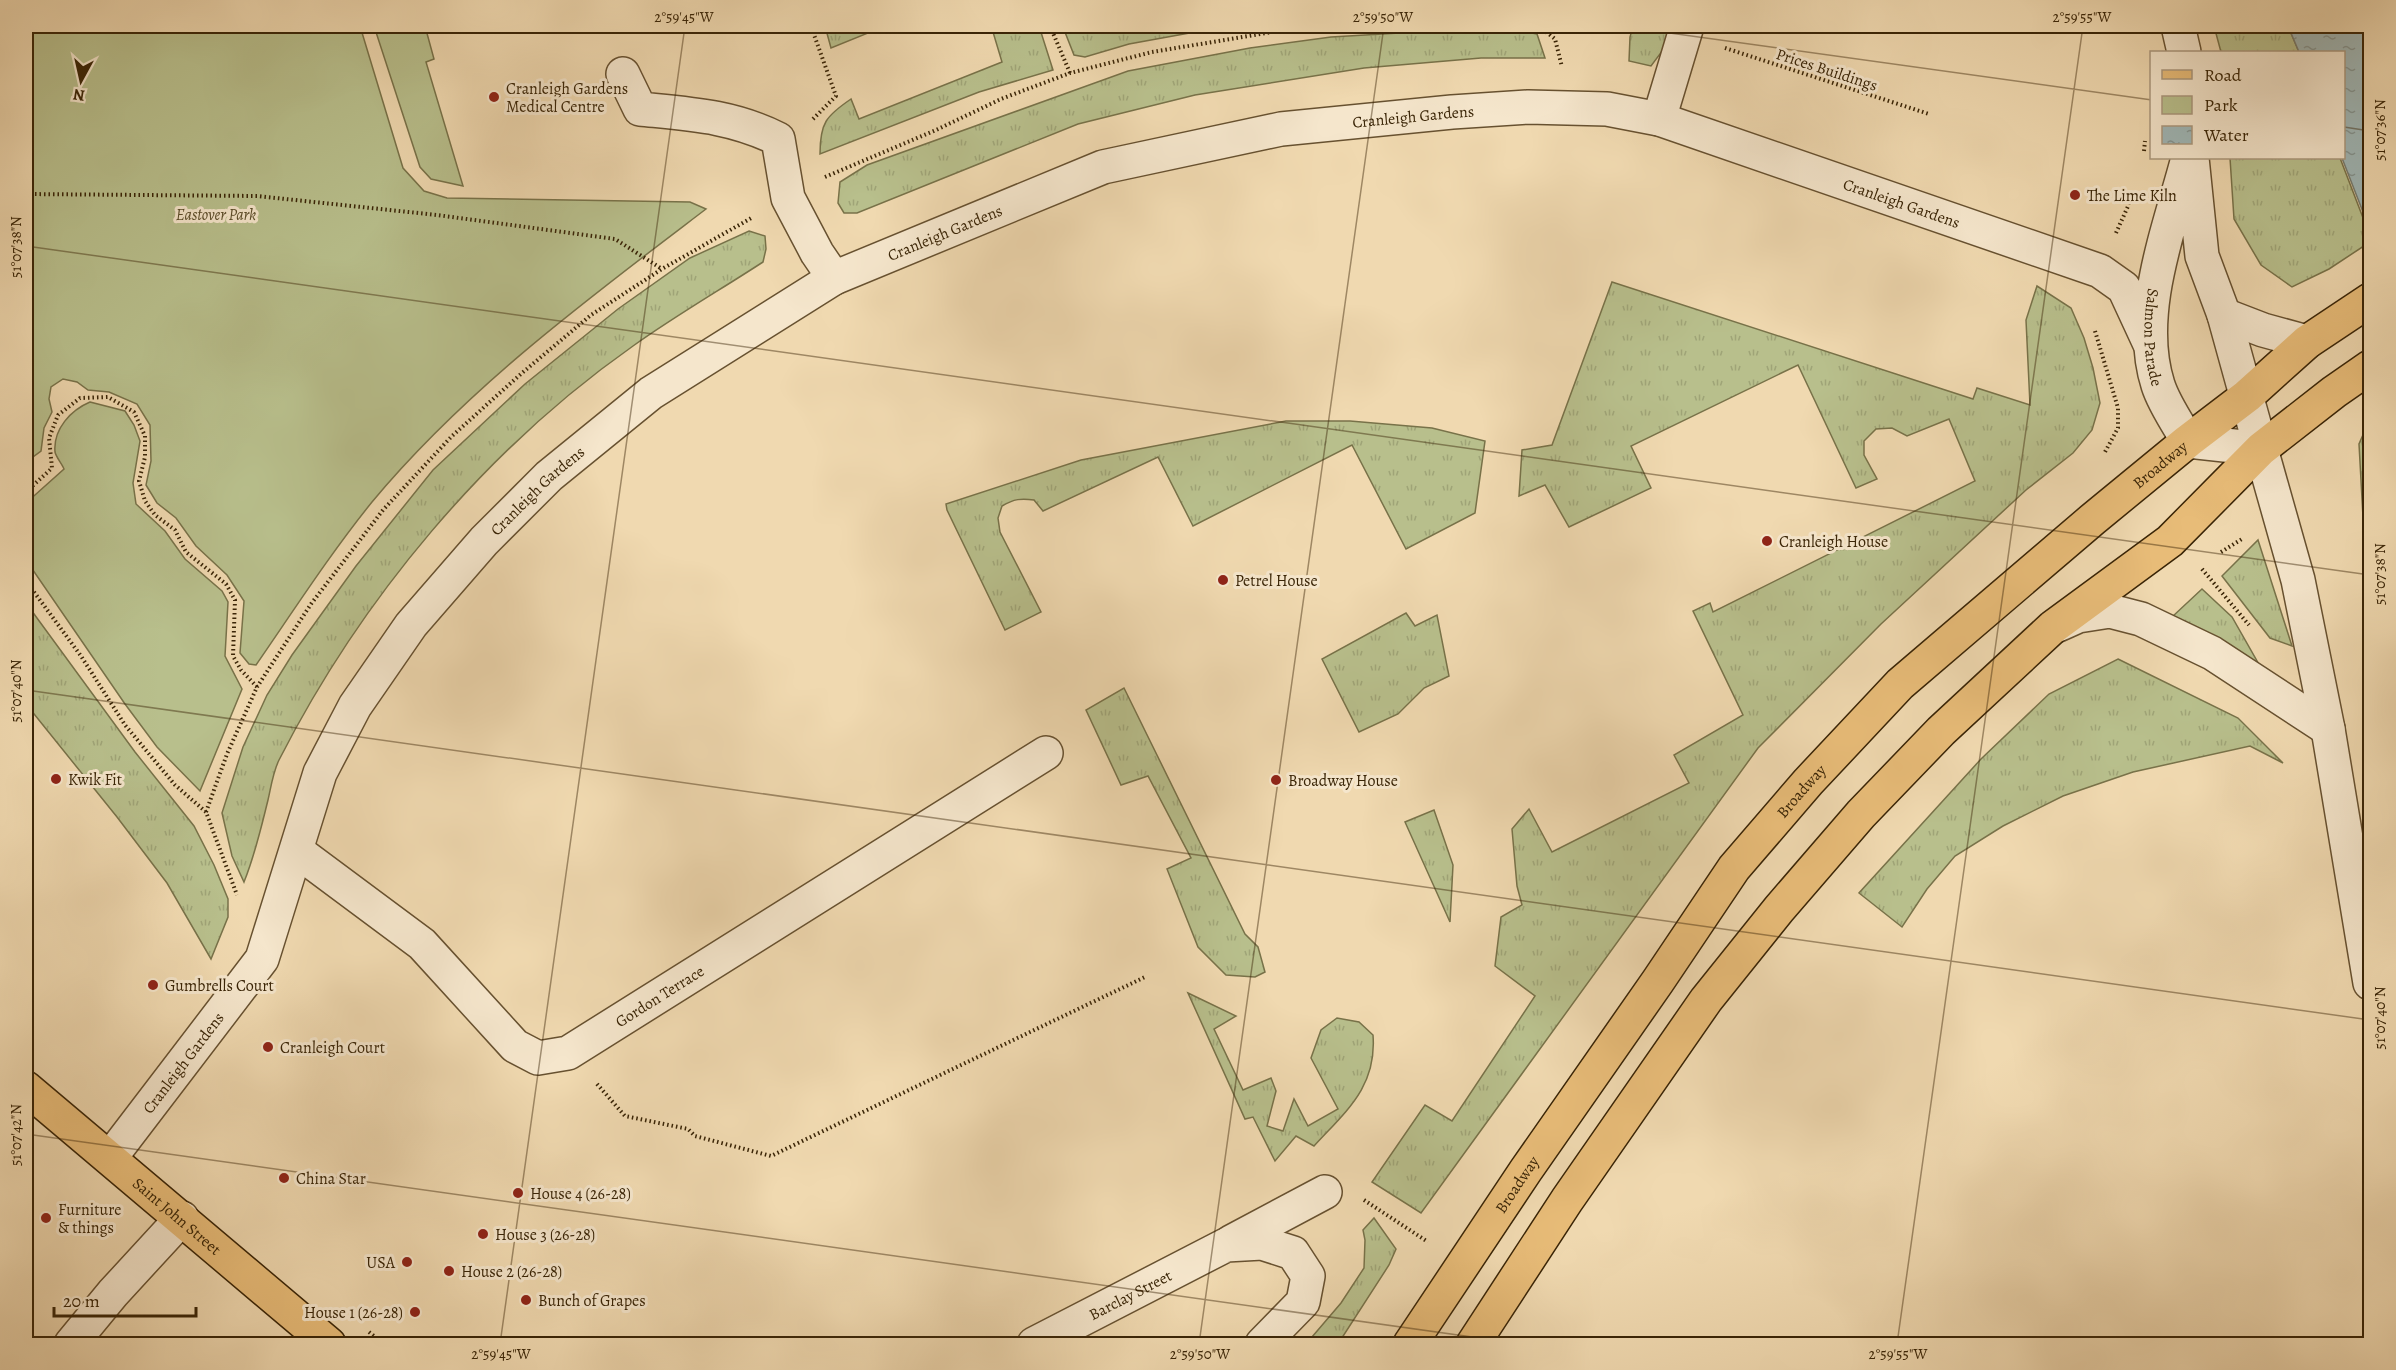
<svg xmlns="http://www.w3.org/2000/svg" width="2396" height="1370" font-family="Alegreya,serif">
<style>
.grass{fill:url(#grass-tufts);stroke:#787249;stroke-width:1.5}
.green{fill:#b8bf8c;stroke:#787249;stroke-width:1.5}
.water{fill:url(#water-ripples);stroke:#767c70;stroke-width:1.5}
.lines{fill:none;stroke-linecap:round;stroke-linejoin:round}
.minor-casing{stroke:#675130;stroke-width:36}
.tertiary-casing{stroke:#675130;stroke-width:36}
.primary-casing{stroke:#392406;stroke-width:36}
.path{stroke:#392406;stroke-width:4;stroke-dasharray:1.5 3;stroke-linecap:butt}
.minor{stroke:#f5e6cc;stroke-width:33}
.tertiary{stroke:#f5e6cc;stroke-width:33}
.primary{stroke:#e8bc78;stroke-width:33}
.ticks{fill:none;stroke:#392406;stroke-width:1.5;stroke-opacity:0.45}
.poi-dot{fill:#8f2418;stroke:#f5e6cc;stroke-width:2}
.labels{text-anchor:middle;stroke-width:6;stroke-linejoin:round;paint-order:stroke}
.street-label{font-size:16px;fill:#392406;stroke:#f5e6cc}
.poi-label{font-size:16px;fill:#392406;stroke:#f5e6cc;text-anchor:start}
.park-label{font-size:16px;font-style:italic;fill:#594b28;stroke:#f5e6cc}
.neatline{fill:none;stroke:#392406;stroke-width:2}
.ticks-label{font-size:15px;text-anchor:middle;fill:#392406}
</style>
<defs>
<pattern id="grass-tufts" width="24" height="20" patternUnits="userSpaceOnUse" patternTransform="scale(1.5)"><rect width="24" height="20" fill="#b8bf8c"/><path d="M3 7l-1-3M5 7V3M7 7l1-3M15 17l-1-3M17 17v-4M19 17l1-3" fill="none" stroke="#9fa477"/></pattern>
<pattern id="water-ripples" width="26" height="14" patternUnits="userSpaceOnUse" patternTransform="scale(1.5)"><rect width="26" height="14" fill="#9fb7b7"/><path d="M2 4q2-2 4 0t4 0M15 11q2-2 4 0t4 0" fill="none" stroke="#839593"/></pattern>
</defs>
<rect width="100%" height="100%" fill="#f0d9b0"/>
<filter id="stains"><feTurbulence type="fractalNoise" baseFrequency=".00333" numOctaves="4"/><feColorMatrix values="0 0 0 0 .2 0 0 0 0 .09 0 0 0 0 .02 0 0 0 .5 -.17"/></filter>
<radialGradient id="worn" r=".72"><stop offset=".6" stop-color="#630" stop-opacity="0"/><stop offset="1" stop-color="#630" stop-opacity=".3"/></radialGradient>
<g class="grass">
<polygon points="825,26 854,26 873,31 831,48"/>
<path d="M1016,26H1039L1053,70L979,92L820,154C820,123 826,116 851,99L859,119L1002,62L993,32Z"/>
<polygon points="1070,26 1228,26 1129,44 1085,57 1074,55 1063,27"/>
<polygon points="1633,26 1671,26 1663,50 1651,66 1629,61 1630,37"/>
<polygon points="2214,26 2288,26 2299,52 2221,52"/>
<polygon points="1502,27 1537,34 1545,58 1481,58 1364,68 1195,95 1078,124 857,213 844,213 838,203 840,182 867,165 1128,71 1250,48 1331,37"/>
<polygon points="2230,158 2340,158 2370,236 2370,242 2329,269 2292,287 2261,265 2234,219"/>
<path d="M749,231L765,236L766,249L763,262C720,290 675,316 633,346C485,450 361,599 279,760C273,772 271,787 268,800C261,828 255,855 244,882L232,856L222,813L243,747L267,695L292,655L356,566L433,470L525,384L618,309L690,258Z"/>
<polygon points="1612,282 1973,399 1977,388 2030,405 2026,320 2037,286 2071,308 2084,338 2093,368 2100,403 2092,430 2073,453 2026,490 1881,624 1758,748 1421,1213 1372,1182 1425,1105 1452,1121 1535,996 1495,966 1501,917 1522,905 1517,886 1512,829 1529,809 1552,852 1689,783 1674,755 1743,715 1693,611 1710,603 1713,612 1975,481 1949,419 1907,436 1892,428 1876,429 1864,441 1864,455 1877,479 1856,488 1798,365 1631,446 1651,488 1569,527 1545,485 1519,496 1522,450 1552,445"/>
<polygon points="2370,419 2370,570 2363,517 2359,444"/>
<path d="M1286,421H1350L1432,428L1485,441L1475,513L1406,549L1352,445L1193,526L1158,457L1043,511L1034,500C1021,498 1014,499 1002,506L998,518L1000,532L1041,612L1005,630L947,510L946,504L1081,460Z"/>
<polygon points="2258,540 2292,646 2270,638 2222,576"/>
<polygon points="2202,589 2232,617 2261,668 2173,616"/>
<polygon points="26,603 135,752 194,826 214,865 228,899 228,917 211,959 167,883 117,817 26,704"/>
<polygon points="1406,613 1415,626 1437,615 1449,676 1424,688 1398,714 1359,732 1322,659"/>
<polygon points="2118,659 2238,718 2283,763 2250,746 2133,772 2063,796 2003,826 1955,856 1927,889 1902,927 1859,893 1981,759 2049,694"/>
<polygon points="1124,688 1245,934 1258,947 1265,972 1255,977 1226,975 1198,947 1167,869 1191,858 1148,776 1121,785 1086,710"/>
<polygon points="1434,810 1453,865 1450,922 1405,822"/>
<path d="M1188,993L1236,1016L1214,1029L1243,1090L1271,1078L1276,1091L1267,1126L1283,1131L1294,1099L1308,1126L1338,1109L1311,1058L1321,1030L1337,1018L1359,1022L1373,1035C1377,1087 1346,1111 1314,1146L1296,1136L1275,1161L1253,1117L1245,1119Z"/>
<polygon points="1374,1218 1396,1249 1389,1265 1338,1344 1306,1344 1341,1303 1364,1268 1365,1240 1363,1230"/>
</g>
<g class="green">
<path d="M26,26H360L403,168L424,191L447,198L690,202L706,209C589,298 467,388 372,502C330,554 294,610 256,665L249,664L240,653L244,601L227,575L196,546L176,518L157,503L146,485L151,461L150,425L137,404L109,392L88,390L77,382L63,379L51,387L49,399L52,412L44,428L41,451L26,462Z"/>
<polygon points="374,26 425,26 434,59 426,62 463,186 431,179 420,167"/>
<path d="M90,402L125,411L134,425L140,441L133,483L136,504L165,531L185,559L222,591L228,602L225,656L242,689L200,791L157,747L125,704L26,560V503L64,469C62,464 56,457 55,452C53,429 71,410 90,402Z"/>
</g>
<polygon class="water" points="2288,26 2370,26 2370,230 2342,158 2344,52 2299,52"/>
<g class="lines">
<defs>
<g id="minor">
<polyline points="2178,26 2184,52"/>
<path d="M623,74L640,109C690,114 732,116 778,139L788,198L817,253L834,278"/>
<polyline points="1659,119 1687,26"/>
<path id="s1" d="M2188,158C2170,227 2135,314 2158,385C2164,404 2178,424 2188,441L2261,449L2224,315L2202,256L2192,158"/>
<polyline points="2224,315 2263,330 2307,342"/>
<path id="s2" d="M297,851L422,944L515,1046L538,1058L568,1053L1046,753"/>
<path id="s3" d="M110,1158L262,959L320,773L355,706L411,625L484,541L549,476L651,393L834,278L1103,167L1281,129L1452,112L1528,107L1607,109L1659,119L2100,271L2124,288L2149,342"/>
<polyline points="1231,1242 1325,1192"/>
<polyline points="71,1344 113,1293 182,1218"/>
<path id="s4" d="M1034,1344L1226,1245L1262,1243L1293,1253L1308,1276L1303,1302L1262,1344"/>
</g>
<g id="tertiary">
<polyline points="2261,449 2298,580 2328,729 2370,983"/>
<polyline points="2058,625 2078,616 2110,611 2141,619 2212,653 2328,729"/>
</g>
<g id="primary">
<path id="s5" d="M26,1088L329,1344"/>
<path id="s6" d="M1410,1344L1526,1170L1658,981L1734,868L1808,782L1900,684L2093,519L2188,441L2247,396L2307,342L2370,300"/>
<polyline points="1473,1344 1567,1200 1706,1000 1779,909 1861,814 1941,731 2053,627 2170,541 2261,449 2334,392 2370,367"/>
</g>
</defs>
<use href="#minor" class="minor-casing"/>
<use href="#tertiary" class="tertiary-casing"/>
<use href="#primary" class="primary-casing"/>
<g class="path">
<polyline points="1050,26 1070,73"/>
<polyline points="1539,26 1555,39 1562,67"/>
<polyline points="1725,48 1929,114"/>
<polyline points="813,119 836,96 813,32 815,26"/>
<polyline points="2144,151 2145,141"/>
<polyline points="825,177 936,130 1001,99 1070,73 1152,52 1309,26"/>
<polyline points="26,194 257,196 437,215 615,239 662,269"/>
<polyline points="2116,233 2129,204"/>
<polyline points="2095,331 2118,408 2118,428 2105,452"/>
<polyline points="26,492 52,468 49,438 58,415 80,398 108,397 134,412 145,436 145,457 139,481 145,501 155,515 175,530 186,552 226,584 235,600 233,656 241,670 257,687"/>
<polyline points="2221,552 2242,539"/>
<polyline points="2202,569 2249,625"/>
<polyline points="26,581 81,656 125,725 175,785 206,812 237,895"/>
<polyline points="206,812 227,754 257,687 311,604 383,510 452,436 522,373 591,315 662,269 753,217"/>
<polyline points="26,1040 32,1046"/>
<polyline points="597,1084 625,1116 688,1129 695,1136 771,1156 1145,977"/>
<polyline points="1364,1200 1428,1242"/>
<polyline points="369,1332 384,1344"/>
</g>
<use href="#minor" class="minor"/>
<use href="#tertiary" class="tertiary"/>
<use href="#primary" class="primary"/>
</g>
<path class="ticks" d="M1619,26L2152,100M2344,127L2370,131M26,246L2370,575M26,690L2370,1020M26,1134L1522,1344M500,1344L685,26M1199,1344L1384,26M1897,1344L2083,26"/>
<g class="poi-dot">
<circle cx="494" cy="97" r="6"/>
<circle cx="2075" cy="195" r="6"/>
<circle cx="1767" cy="541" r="6"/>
<circle cx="1223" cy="580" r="6"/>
<circle cx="56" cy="779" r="6"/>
<circle cx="1276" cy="780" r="6"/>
<circle cx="153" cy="985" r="6"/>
<circle cx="268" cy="1047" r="6"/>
<circle cx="284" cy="1178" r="6"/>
<circle cx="518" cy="1193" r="6"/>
<circle cx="46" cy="1218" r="6"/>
<circle cx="483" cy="1234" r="6"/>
<circle cx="407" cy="1262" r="6"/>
<circle cx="449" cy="1271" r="6"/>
<circle cx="526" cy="1300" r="6"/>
<circle cx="415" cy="1312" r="6"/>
</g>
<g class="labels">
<g class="street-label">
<text transform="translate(1827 69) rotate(18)" y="6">Prices Buildings</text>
<text dy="6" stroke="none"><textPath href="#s3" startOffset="1776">Cranleigh Gardens</textPath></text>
<text dy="6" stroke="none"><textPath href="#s3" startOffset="2280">Cranleigh Gardens</textPath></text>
<text dy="6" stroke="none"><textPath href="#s3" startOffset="1290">Cranleigh Gardens</textPath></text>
<text dy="6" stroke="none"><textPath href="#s1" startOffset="184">Salmon Parade</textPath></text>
<text dy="6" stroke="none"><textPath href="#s6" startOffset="1164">Broadway</textPath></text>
<text dy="6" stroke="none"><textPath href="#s3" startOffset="804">Cranleigh Gardens</textPath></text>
<text dy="6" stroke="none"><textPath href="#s6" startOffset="678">Broadway</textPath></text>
<text dy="6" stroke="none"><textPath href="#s2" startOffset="458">Gordon Terrace</textPath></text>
<text dy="6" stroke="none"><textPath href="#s3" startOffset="120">Cranleigh Gardens</textPath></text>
<text dy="6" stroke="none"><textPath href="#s6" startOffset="192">Broadway</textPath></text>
<text dy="6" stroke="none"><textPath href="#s5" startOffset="198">Saint John Street</textPath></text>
<text dy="6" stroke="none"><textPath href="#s4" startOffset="108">Barclay Street</textPath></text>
</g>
<g class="poi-label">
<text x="506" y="94">Cranleigh Gardens<tspan x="506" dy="18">Medical Centre</tspan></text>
<text x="2087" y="201">The Lime Kiln</text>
<text x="1779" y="547">Cranleigh House</text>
<text x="1235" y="586">Petrel House</text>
<text x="68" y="785">Kwik Fit</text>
<text x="1288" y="786">Broadway House</text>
<text x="165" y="991">Gumbrells Court</text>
<text x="280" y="1053">Cranleigh Court</text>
<text x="296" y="1184">China Star</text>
<text x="530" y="1199">House 4 (26-28)</text>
<text x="58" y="1215">Furniture<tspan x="58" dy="18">&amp; things</tspan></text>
<text x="495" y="1240">House 3 (26-28)</text>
<text x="395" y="1268" text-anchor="end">USA</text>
<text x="461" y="1277">House 2 (26-28)</text>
<text x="538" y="1306">Bunch of Grapes</text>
<text x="403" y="1318" text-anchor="end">House 1 (26-28)</text>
</g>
<g class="park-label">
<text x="216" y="220">Eastover Park</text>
</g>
</g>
<rect width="2396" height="1370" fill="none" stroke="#f0d9b0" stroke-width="66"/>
<rect x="2150" y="51" width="195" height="108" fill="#f5e6cc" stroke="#aa987d" stroke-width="1.5"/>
<rect x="2162" y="70" width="30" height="9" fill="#e8bc78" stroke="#aa987d" stroke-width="1.5"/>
<text x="2204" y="81" font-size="18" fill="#392406">Road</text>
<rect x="2162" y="96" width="30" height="18" fill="#b8bf8c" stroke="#aa987d" stroke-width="1.5"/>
<text x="2204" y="111" font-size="18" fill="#392406">Park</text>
<rect x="2162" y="126" width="30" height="18" fill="url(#water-ripples)" stroke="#aa987d" stroke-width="1.5"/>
<text x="2204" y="141" font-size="18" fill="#392406">Water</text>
<g transform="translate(81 81) rotate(188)" stroke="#f5e6cc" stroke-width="4.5" paint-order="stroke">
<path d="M0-4.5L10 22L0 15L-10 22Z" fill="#392406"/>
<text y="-9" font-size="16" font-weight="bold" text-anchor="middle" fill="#392406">N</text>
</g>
<path d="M54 1307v9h142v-9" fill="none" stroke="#392406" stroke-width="3"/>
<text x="63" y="1307" font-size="18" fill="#392406" stroke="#f5e6cc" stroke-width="4.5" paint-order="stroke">20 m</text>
<rect x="33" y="33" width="2330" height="1304" class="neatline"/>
<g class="ticks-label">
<text x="684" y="22">2°59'45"W</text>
<text x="1383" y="22">2°59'50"W</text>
<text x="2082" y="22">2°59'55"W</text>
<text transform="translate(2380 130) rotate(-90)" y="5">51°07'36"N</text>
<text transform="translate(16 247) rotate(-90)" y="5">51°07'38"N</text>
<text transform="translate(2380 574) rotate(-90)" y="5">51°07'38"N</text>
<text transform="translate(16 691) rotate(-90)" y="5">51°07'40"N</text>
<text transform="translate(2380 1018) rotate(-90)" y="5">51°07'40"N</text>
<text transform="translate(16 1135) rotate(-90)" y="5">51°07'42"N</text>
<text x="501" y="1359">2°59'45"W</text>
<text x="1200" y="1359">2°59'50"W</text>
<text x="1898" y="1359">2°59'55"W</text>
</g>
<rect width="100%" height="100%" filter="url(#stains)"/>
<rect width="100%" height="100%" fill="url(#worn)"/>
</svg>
